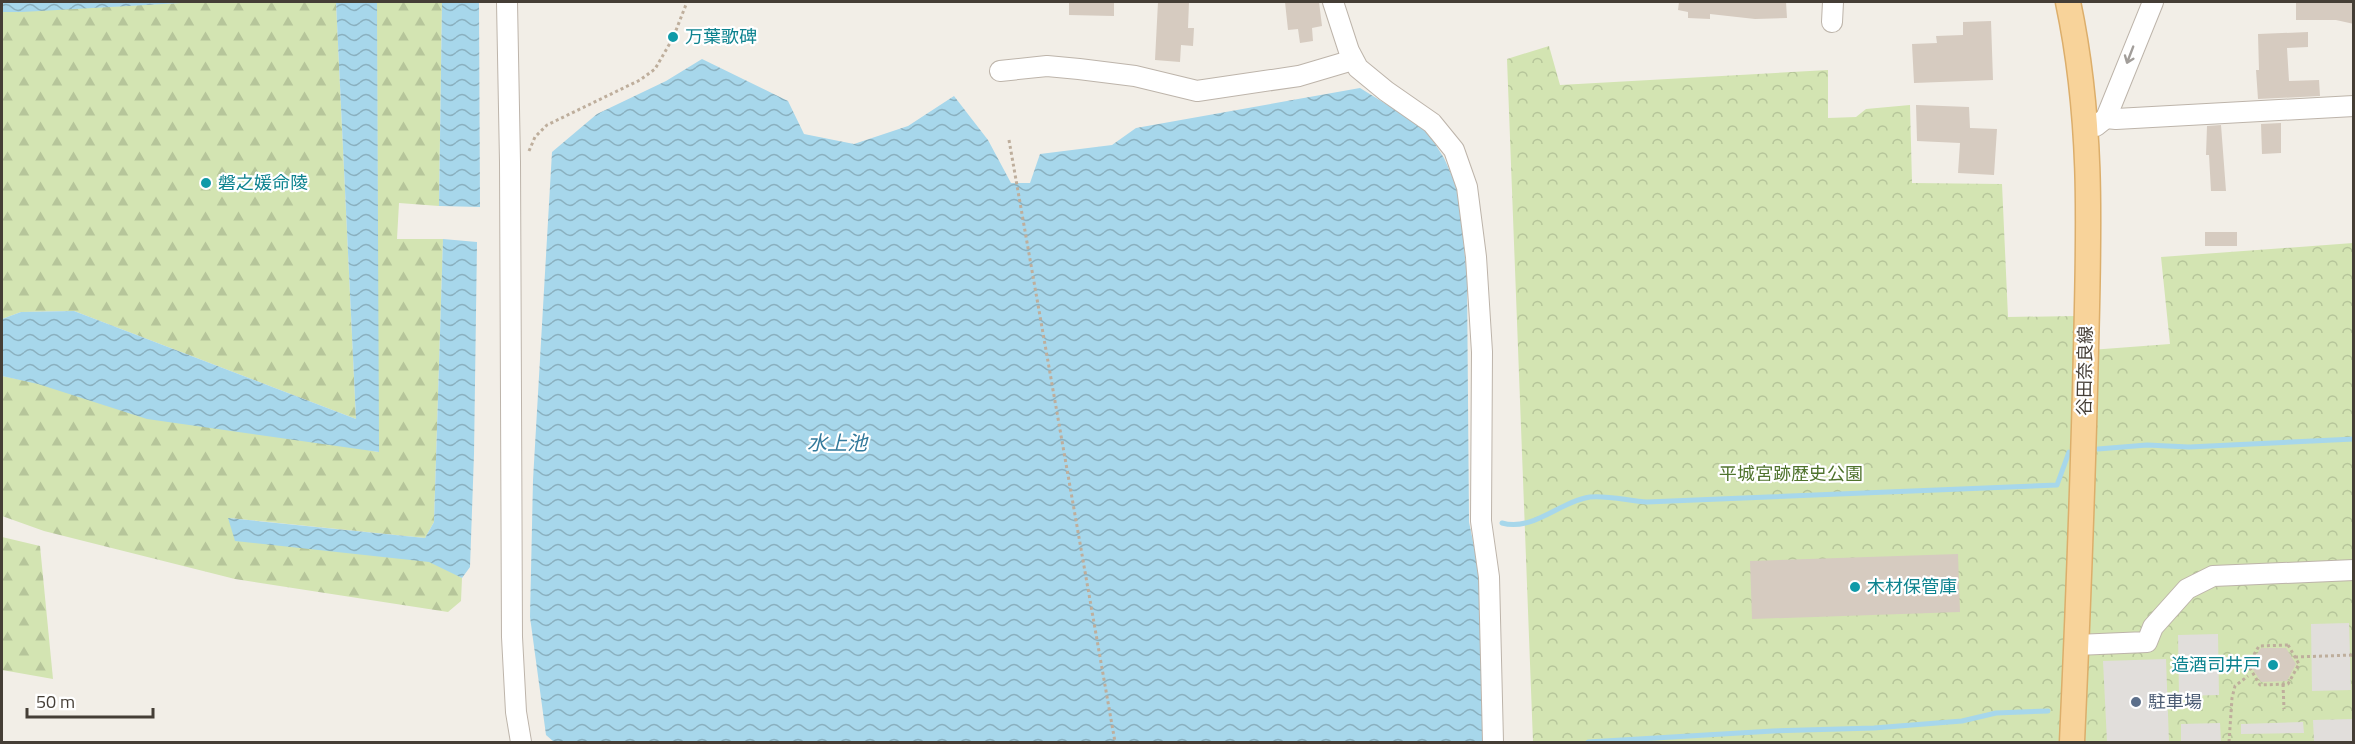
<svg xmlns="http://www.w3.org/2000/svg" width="2355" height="744" font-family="'Titillium Web','Noto Sans JP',sans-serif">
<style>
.forest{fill:url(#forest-firs)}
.park{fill:url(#park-crowns)}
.parking{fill:#e1dedb}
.water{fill:url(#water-waves)}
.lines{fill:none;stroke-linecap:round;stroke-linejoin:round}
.stream{stroke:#a7d7eb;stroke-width:5}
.building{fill:#d6cbc0}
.minor-casing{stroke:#bdb4aa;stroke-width:22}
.major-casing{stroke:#dcae6b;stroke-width:27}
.path{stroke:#beae9c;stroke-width:3;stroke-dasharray:3 3;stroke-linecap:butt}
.minor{stroke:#fff;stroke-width:20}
.major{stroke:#f8d39a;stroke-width:24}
.oneway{stroke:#a29e9a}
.culture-dot{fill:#0f9aa8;stroke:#fff;stroke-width:2}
.service-dot{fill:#5c6f8a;stroke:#fff;stroke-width:2}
.labels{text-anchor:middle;stroke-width:4.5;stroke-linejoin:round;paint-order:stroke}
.culture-label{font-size:18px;fill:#0d838f;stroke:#fff;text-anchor:start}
.street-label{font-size:18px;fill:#453e36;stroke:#fff}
.park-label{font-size:18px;fill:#4f732d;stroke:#fff}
.service-label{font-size:18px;fill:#4e5e75;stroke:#fff;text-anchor:start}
.water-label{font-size:20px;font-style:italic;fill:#32799b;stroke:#fff}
</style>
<defs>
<pattern id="forest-firs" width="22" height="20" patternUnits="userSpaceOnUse" patternTransform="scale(1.5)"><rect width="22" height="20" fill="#d3e4b2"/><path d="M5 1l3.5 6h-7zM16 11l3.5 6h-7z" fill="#b6c59a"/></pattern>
<pattern id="park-crowns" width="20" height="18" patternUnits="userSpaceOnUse" patternTransform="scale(1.5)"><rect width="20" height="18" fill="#d3e4b2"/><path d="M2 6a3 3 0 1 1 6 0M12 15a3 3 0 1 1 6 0" fill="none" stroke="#b6c59a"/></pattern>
<pattern id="water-waves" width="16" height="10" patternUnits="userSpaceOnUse" patternTransform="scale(1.5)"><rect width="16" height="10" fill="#a7d7eb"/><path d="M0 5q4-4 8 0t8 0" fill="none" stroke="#8ab0bf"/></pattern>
</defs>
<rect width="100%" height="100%" fill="#f2eee7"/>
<g class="forest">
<polygon points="199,2 336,2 356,419 74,311 21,312 2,319 2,12"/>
<polygon points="377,2 442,2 439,206 399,203 397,239 443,239 434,522 425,538 229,518 434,562 462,578 461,601 448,612 235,579 44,531 2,516 2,376 378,452"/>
<polygon points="2,537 40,546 53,679 2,670"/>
</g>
<polygon class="park" points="1549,46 1560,85 1828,70 1828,118 1856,117 1866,109 1910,105 1912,183 2002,184 2008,317 2077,316 2077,351 2170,344 2161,257 2353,243 2353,742 1533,742 1507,59"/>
<g class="parking">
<polygon points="2349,623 2351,690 2312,691 2311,624"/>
<polygon points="2218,634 2219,695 2179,696 2178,635"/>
<polygon points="2166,659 2169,742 2107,742 2103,661"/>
<polygon points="2353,719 2353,742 2314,742 2313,720"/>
<polygon points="2303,722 2304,733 2241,734 2241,724"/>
<polygon points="2220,723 2221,742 2181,742 2181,724"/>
</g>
<g class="water">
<polygon points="2,2 199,2 22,12 2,12"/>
<polygon points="336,2 377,2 379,452 147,419 38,384 2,376 2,319 21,312 74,311 356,419"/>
<polygon points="442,2 479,2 480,207 439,206"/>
<polygon points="702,59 788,101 804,134 854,144 908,126 954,96 988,140 1011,183 1030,183 1040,154 1112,145 1136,128 1360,88 1425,128 1444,158 1458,189 1467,276 1469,522 1480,576 1485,742 554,742 546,735 530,617 533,480 552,152 597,114 666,81"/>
<polygon points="443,239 477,242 474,454 470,567 462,578 429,562 235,541 228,518 425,538 434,522"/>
</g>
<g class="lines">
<g class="stream">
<polyline points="2098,449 2147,445 2189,447 2354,439"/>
<path d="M1502,523C1533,532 1560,501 1590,497C1606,495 1630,501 1647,502L2057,485L2069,452"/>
<polyline points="1588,742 1773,731 1874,728 1962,721 1996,713 2048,711"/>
</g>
</g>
<g class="building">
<polygon points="1069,2 1114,2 1114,16 1069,15"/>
<polygon points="1158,2 1189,2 1188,28 1194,28 1193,46 1181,45 1180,62 1155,60"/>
<polygon points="1285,2 1319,2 1322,26 1312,28 1313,41 1300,43 1298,29 1288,30"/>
<polygon points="1679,2 1743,2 1743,3 1786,2 1787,18 1755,19 1710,14 1710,19 1688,18 1688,12 1678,10"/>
<polygon points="2296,2 2354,2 2354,24 2336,20 2296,20"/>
<polygon points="1991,21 1993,80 1914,83 1912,44 1937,43 1936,36 1963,35 1963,22"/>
<polygon points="2308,32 2308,47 2287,48 2289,81 2319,80 2320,96 2258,99 2256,70 2259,70 2258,34"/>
<polygon points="1916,105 1969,107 1970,128 1997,129 1994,175 1958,173 1960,143 1917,141"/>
<polygon points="2281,123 2281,153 2262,154 2261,124"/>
<polygon points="2221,125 2226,191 2211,191 2209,155 2206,155 2207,126"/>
<rect x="2205" y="232" width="32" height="14"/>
<polygon points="1958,554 1960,612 1752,619 1750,561"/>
<polygon points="2261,648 2286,648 2296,664 2287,681 2261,682 2250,665"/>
</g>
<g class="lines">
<defs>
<g id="minor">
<polyline points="507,2 510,162 512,637 516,712 521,742"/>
<polyline points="1333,2 1349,51 1358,68 1386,91 1432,123 1454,150 1467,187 1476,257 1482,352 1481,521 1489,577 1493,742"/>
<polyline points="1832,22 1833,2"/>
<polyline points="1000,71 1047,66 1079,69 1135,76 1197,91 1299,76 1353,60"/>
<polyline points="2106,118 2116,119 2354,106"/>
<polyline points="2096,126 2106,118 2153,2"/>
<polyline points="2076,645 2147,642 2153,627 2187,589 2213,576 2354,570"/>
</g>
<path id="major" d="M2068,2C2093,120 2089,229 2086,349C2083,480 2078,611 2072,742"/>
</defs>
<use href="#minor" class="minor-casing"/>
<use href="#major" class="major-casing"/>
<g class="path">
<polyline points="1009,140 1115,742"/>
<polyline points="529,151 535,137 547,125 640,80 655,69 673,38 687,2"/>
<polygon points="2288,645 2299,664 2288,684 2260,685 2248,665 2259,646"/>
<polyline points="2295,657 2354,655"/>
<polyline points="2283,684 2284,709"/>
<polyline points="2229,742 2232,698 2235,686 2248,676"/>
</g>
<use href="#minor" class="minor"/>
<use href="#major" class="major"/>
</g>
<defs><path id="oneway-shaft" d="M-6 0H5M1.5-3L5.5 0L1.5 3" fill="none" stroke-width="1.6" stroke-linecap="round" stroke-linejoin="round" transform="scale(1.5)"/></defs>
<use class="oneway" href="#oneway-shaft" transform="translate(2130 55) rotate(111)"/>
<g class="culture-dot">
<circle cx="673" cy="37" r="6"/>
<circle cx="206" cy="183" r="6"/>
<circle cx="1855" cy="587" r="6"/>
<circle cx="2273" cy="665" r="6"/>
</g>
<circle class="service-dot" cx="2136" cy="702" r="6"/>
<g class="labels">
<g class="culture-label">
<text x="685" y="43">万葉歌碑</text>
<text x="218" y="189">磐之媛命陵</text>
<text x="1867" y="593">木材保管庫</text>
<text x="2261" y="671" text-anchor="end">造酒司井戸</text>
</g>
<g class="street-label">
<text transform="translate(2085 371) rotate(-89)" y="6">谷田奈良線</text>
</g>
<g class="park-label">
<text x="1791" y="480">平城宮跡歴史公園</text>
</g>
<g class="service-label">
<text x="2148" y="708">駐車場</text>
</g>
<g class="water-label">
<text x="837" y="450">水上池</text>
</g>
</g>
<rect width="2355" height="744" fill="none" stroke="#453e36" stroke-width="6"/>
<path d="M27 708v9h126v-9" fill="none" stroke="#453e36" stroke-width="3"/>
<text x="36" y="708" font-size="18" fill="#453e36" stroke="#ffffff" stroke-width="4.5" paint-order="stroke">50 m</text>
</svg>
